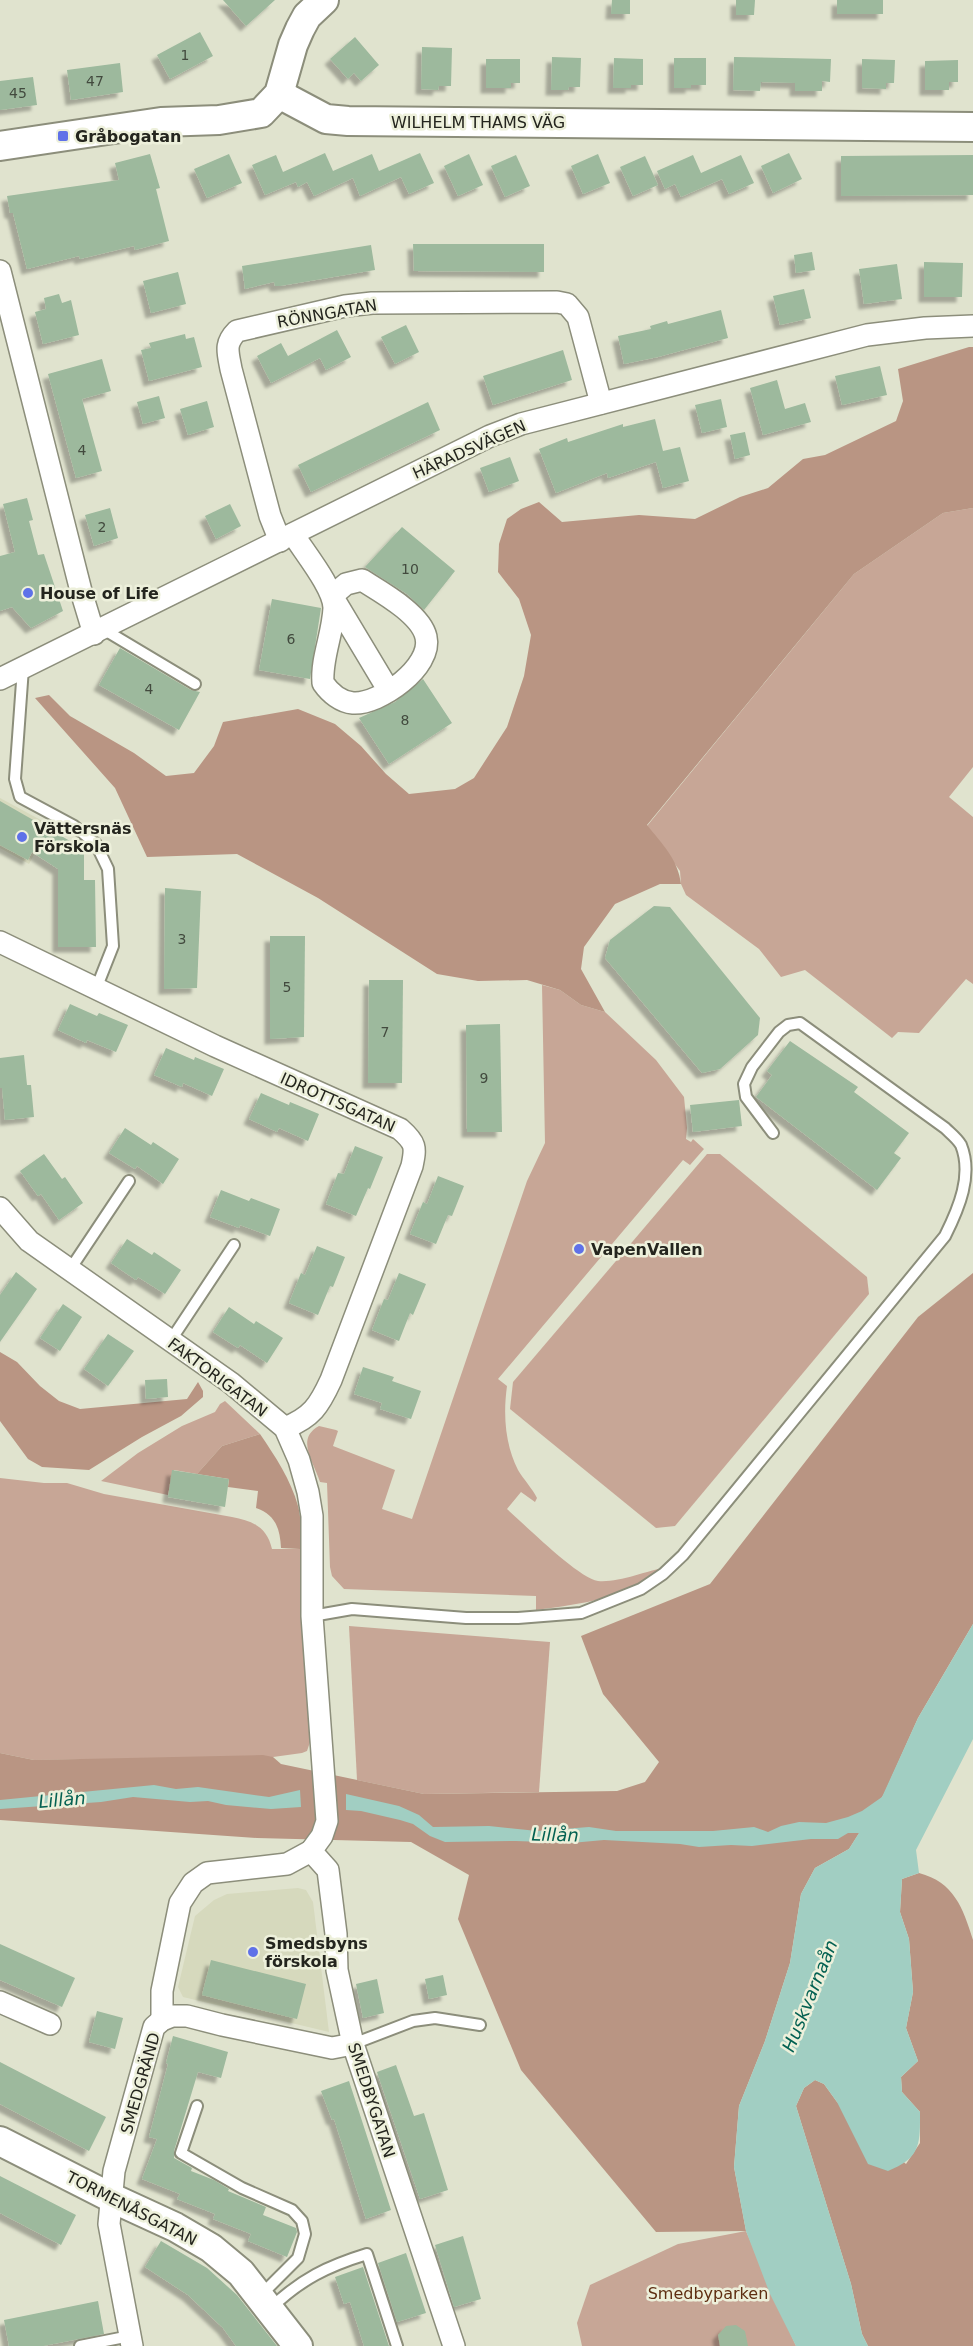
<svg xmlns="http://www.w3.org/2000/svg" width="973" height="2346" font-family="'DejaVu Sans',sans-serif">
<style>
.built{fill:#d6d9bd}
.green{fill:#c7a696}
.forest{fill:#b99583}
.water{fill:#a1cec2}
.building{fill:#9db99d;filter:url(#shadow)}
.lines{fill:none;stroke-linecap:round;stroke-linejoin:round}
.lane-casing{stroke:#8c8e7b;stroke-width:14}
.street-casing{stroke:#8c8e7b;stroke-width:24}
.secondary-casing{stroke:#8c8e7b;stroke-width:32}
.lane{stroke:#fff;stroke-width:10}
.street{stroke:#fff;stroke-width:21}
.secondary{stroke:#fff;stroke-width:28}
.poi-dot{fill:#5f71e8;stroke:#edf0db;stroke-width:2}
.labels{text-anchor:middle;stroke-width:5;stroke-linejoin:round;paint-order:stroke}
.number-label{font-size:14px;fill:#424a3e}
.street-label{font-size:16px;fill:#24251e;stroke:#edf0db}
.poi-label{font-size:16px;font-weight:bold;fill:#24251e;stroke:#edf0db;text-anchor:start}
.park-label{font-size:16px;fill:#5e2e12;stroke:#edf0db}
.water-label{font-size:18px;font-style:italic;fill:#046152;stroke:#edf0db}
</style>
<defs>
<filter id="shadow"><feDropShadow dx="-5.5" dy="5.5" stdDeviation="1.5" flood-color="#0004"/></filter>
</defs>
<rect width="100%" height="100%" fill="#e0e3ce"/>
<g class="built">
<polygon points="0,798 50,825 29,864 0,848"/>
<polygon points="298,1888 306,1890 313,1902 329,2032 183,1997 178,1987 195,1916 214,1900 227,1894"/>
</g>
<g class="green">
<polygon points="973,508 973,767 949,797 973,817 973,984 966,979 919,1033 898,1032 892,1038 805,970 781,977 759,949 686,895 681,884 680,871 647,826 854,574 943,513"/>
<path d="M542,985L560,990L581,1005L605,1012L656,1060L684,1097L687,1128L686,1139L691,1142L693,1139L704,1149L690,1165L683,1160L498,1379L507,1386C503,1415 505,1444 518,1470C524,1480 532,1488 537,1498L535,1502L521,1492L507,1509C524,1524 578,1578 598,1581C617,1583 647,1571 666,1567C631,1598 581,1604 536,1610V1596L344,1589L332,1576L330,1567L327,1483L320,1482C314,1462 295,1439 319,1426L336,1430L338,1431L333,1446L395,1470L382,1509L412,1519L527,1181L545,1143Z"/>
<polygon points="707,1154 720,1154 867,1277 869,1294 675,1526 656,1528 510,1409 513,1382"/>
<polygon points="225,1401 260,1434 222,1446 197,1474 174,1470 168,1495 101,1481 138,1453 182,1426 215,1412 220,1404"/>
<path d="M0,1478L44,1483H67L104,1494L232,1517C253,1521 267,1527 272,1549H300L310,1742L307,1751L302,1753L273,1757L34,1760L0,1753Z"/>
<polygon points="349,1626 550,1642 539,1792 424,1794 357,1780"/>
<polygon points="746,2231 796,2346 582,2346 577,2323 590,2285 678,2244"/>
</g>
<g class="forest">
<path d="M969,347H973V508L943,513L854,574L647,825C662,844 678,859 681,884H660L615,904L584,947L581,969L605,1012L581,1005L560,990L527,980L478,981L437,974L318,898L237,854L147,857L115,788L35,698L49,695L70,716L134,753L166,776L194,773L214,746L223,722L298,709L335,724L361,746L386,774L409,794L455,789L474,778L507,727L524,676L531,635L519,599L498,572L499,544L507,519L521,509L539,502L562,522L639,515L695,519L740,497L768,488L803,459L825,455L896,421L903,401L898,369Z"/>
<polygon points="973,1273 973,1624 918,1718 884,1794 849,1849 815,1868 801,1894 790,1963 765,2041 739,2106 734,2167 746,2231 656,2232 521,2070 458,1919 469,1875 411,1842 257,1838 0,1820 0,1753 34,1760 263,1755 273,1757 281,1764 424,1794 617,1791 645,1782 659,1762 603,1694 581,1636 710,1584 918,1317"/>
<polygon points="0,1352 17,1362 40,1386 59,1401 80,1409 187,1399 198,1382 203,1391 203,1397 181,1416 142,1437 89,1470 42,1467 28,1459 0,1421"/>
<path d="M260,1434C275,1456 291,1480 298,1506C302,1520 300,1535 300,1549L281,1548C280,1529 276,1515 256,1508L258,1491L228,1487L229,1479L197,1474L222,1446Z"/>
<path d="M919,1873C954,1882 963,1908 973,1940V2346H868L862,2334L851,2284L796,2106L804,2088L815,2080L824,2084L837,2102L906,2164L920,2143V2112L902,2092L901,2077L918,2061L906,2028L913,1992L909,1939L900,1912L902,1879Z"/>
</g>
<g class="water">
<path d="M973,1624V1739L916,1850L919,1873L902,1879L900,1912L909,1939L913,1992L906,2028L918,2061L901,2077L902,2092L920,2112C920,2144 921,2158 888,2171L868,2164L837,2102L824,2084L815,2080L804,2088L796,2106L851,2284L862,2334L868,2346H796L770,2294L746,2231L734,2167L739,2106L765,2041L790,1963L801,1894L815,1868L849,1849L859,1833H848L838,1839H811L752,1846L731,1845L699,1847L680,1844L604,1840L571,1843L516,1841L445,1842L430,1836L413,1824L400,1820L361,1811L346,1810V1794L399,1806L419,1815L433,1827L489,1826L537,1831L589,1827L616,1831H713L754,1827L768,1832L781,1826L799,1822L826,1823L848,1817L862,1811L882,1797L918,1718Z"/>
<polygon points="154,1785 176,1789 198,1787 269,1797 300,1790 301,1807 271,1809 226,1805 208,1801 190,1802 133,1797 101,1802 0,1809 0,1800"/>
</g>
<g class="building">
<polygon points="223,0 275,0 246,26"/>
<polygon points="612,0 630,0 630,14 611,14"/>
<polygon points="736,0 755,0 754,15 736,15"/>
<rect x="837" y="0" width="46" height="14"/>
<polygon points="200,32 213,56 170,79 157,55"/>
<polygon points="355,37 379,65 361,81 354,73 348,79 330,59"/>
<polygon points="422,47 452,48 451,86 439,86 438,90 421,89"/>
<polygon points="552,57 581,58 580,87 569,87 568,90 551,90"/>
<polygon points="734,57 831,59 830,82 822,81 822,91 795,91 795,83 761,82 760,91 733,90"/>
<polygon points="614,58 643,59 643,85 631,85 631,88 613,88"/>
<polygon points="674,58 706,58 706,85 691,85 691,88 674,88"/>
<polygon points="486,59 520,59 520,83 511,83 511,88 486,88"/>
<polygon points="862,59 895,60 894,83 886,83 886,89 862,88"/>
<polygon points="958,60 958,82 949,82 949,90 925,90 925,61"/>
<polygon points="120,63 123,92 71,100 67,70"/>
<polygon points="33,77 37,105 0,110 0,81"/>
<polygon points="325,153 333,171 372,154 379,171 420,153 434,183 409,194 401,177 360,196 353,178 314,196 307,182 298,187 296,182 265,195 252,165 276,155 283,172"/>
<polygon points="789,153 802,179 773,193 761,166"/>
<polygon points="150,154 160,188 156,189 169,241 135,250 134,246 80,259 79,256 27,269 13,213 10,213 7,196 119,180 115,163"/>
<polygon points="229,154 242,183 207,198 194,169"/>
<polygon points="469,154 483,185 458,196 444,166"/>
<polygon points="598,154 610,183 583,194 571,166"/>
<polygon points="516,155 530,186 505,197 491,166"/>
<polygon points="693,155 701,173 741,155 754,183 729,194 722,179 681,197 675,184 665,189 657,171"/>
<polygon points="973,155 973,195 841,196 841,156"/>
<polygon points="645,156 658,185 633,196 620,167"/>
<polygon points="413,244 544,244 544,272 414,271"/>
<polygon points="371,245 375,270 280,286 275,286 274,282 245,289 242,266"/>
<polygon points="812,252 815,270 796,273 794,255"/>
<polygon points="924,262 963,263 962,297 924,297"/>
<polygon points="897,264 902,299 864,304 859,269"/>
<polygon points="178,272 186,304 151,313 143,281"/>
<polygon points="804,289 811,318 780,325 773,296"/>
<polygon points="59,294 62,303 71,300 79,335 43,344 35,312 46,309 44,298"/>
<polygon points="721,310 728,338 658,357 624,364 618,336 651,329 650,326 667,321 668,324"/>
<polygon points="406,325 419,352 395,364 381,337"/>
<polygon points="337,330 351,357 326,370 320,358 271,383 257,356 281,343 288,356"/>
<polygon points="185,334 186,339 194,337 202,367 149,381 141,350 151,348 149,343"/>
<polygon points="563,350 572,380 493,405 483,376"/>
<polygon points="102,359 111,391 82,399 102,471 76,478 48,374"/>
<polygon points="880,366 887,395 842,405 835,376"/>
<polygon points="777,380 785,409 805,403 811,422 763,435 750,388"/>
<polygon points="159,396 165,418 143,424 137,402"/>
<polygon points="721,399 727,427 702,433 695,405"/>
<polygon points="207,401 214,427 188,435 180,409"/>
<polygon points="428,402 440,430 311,492 298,465"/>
<polygon points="655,419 663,451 680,447 689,481 663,488 656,462 608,478 607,473 556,493 539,449 567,438 568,442 623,424 623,427"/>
<polygon points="745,432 750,455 735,459 730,435"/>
<polygon points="510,457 519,481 489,492 480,468"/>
<polygon points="27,498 33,520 29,521 38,555 44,554 63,611 31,628 12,607 0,611 0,556 15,552 3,504"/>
<polygon points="230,504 241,526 216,539 205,516"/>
<polygon points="110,508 118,538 94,546 85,515"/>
<polygon points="402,527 455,571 424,610 407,594 365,567"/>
<polygon points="272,599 321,608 310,679 259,670"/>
<polygon points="120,648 191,690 200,692 179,730 99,685"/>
<polygon points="423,679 452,723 389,764 359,718 395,702"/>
<polygon points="0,801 84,849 84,880 95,880 96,947 58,947 58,869 32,852 28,860 0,845"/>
<polygon points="165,888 201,891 197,988 164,989"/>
<polygon points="654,906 670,907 760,1018 758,1035 720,1069 702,1073 605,958 610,940"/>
<polygon points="270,936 305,936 304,1037 270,1039"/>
<polygon points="369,980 403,980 402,1083 368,1083"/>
<polygon points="70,1004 97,1016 99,1013 128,1025 116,1052 87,1040 86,1043 58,1030"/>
<polygon points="500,1024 502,1132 467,1132 466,1025"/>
<polygon points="790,1041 858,1087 854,1092 909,1133 894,1153 901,1158 877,1190 756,1097 772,1075 767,1071"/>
<polygon points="166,1048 194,1060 195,1057 224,1069 212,1096 183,1083 182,1087 154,1075"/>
<polygon points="24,1055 27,1085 31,1085 34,1117 5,1120 2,1088 0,1088 0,1058"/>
<polygon points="261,1093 289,1105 290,1102 319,1114 308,1141 279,1128 277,1132 249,1119"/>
<polygon points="739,1100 742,1126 693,1132 690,1105"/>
<polygon points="125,1128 151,1145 153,1142 179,1159 163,1184 137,1166 135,1169 109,1153"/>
<polygon points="355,1146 383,1157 370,1189 368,1188 356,1216 326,1204 338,1173 344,1174"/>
<polygon points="44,1154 62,1179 65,1177 83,1203 59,1220 41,1194 38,1196 20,1171"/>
<polygon points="438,1176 464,1186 452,1216 448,1215 436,1244 410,1234 423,1202 427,1204"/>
<polygon points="221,1190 249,1201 251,1198 280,1209 270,1236 240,1225 239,1228 210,1217"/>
<polygon points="127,1239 152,1255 154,1252 181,1270 165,1294 138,1277 136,1280 111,1263"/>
<polygon points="317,1246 345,1257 333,1287 330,1286 318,1315 289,1303 301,1273 305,1275"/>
<polygon points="16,1272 37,1289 0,1342 0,1295"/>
<polygon points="399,1273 426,1284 413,1315 410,1313 399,1341 372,1330 384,1299 388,1300"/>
<polygon points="63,1304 82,1317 60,1351 40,1338"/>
<polygon points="229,1307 254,1324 256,1321 283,1338 267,1363 240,1345 238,1348 213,1332"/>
<polygon points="108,1334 134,1351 108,1386 84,1369"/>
<polygon points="363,1367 394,1377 392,1381 421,1391 411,1419 380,1409 382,1403 354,1394"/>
<polygon points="167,1379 168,1397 146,1399 145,1380"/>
<polygon points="172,1470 229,1479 225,1507 168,1497"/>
<polygon points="0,1944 75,1978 62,2007 0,1980"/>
<polygon points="211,1960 306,1984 297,2019 202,1995"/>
<polygon points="443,1975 447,1995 429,1999 425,1979"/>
<polygon points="377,1979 384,2013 363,2018 356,1984"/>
<polygon points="97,2011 123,2018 115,2049 89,2042"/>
<polygon points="173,2036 228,2052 221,2078 198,2072 174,2151 174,2158 192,2168 191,2171 214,2180 229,2189 228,2191 266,2207 263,2215 296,2228 297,2232 287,2257 248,2241 251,2234 213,2219 215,2214 177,2199 180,2194 142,2179 157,2139 149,2137 168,2064 166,2063"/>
<polygon points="0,2062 106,2117 89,2151 0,2104"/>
<polygon points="396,2065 414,2116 424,2113 448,2190 420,2199 377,2072"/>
<polygon points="349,2081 391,2210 366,2219 334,2119 332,2120 321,2091"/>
<polygon points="0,2176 76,2215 61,2245 0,2213"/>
<polygon points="463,2236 481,2299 454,2307 435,2245"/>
<polygon points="161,2241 207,2268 237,2295 277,2346 236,2346 223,2328 188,2295 145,2267"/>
<polygon points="406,2253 426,2313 397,2322 378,2263"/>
<polygon points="363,2267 389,2346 364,2346 350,2302 344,2304 335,2277"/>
<polygon points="98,2301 104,2334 43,2346 9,2346 4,2320"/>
<polygon points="736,2325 745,2331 748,2346 720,2346 718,2335 726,2326"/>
</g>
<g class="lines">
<defs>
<g id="lane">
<polyline points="103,629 195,684"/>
<polyline points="23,668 15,779 20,797 74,826 96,844 108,869 113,946 96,989"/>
<polyline points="69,1271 129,1181"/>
<polyline points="171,1340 234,1245"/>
<path d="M312,1616L352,1609L466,1618H518L581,1613L641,1589L663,1574L683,1555L945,1236C959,1208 973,1175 961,1145C957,1138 950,1133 945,1128L800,1023L788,1025L779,1032L752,1067L744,1084L746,1097L773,1133"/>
<polyline points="353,2044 413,2021 435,2018 480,2025"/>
<polyline points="197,2106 181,2153 242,2188 292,2210 302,2221 305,2234 298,2258 261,2295"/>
<path d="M271,2308C301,2279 328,2266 367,2254L397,2346"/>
<polyline points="80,2346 130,2336"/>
</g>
<g id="street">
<polyline points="0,271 81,591 94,634"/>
<path d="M293,534C304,552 334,588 334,608C333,634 321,658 323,683C330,693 341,702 353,703C379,705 433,667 426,637C421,614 381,592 362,580L346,584L332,596L389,691"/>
<path d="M280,541L270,516L231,369C228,352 224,344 237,331L345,306L372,303L557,302L567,304L578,317L601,403"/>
<polyline points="0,679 490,436 521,424 867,335 925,328 973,326"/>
<path d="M0,942L215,1046L400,1129C416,1143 416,1147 412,1166L331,1380C319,1406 312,1417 285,1428"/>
<polyline points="0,1208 29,1241 231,1383 285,1428 299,1460 308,1492 312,1516 312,1616 327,1821 322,1836 311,1851 328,1870 336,1934 337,1970 353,2044 454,2346"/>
<polyline points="0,2002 50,2024"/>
<polyline points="162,2020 162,1991 180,1903 193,1883 207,1873 287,1864 311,1851"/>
<polyline points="132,2346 109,2224 114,2171 154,2027 162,2020 172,2016 187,2016 222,2025 332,2048 353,2044"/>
</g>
<g id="secondary">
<polyline points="279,94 326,119 348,121 973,127"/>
<polyline points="0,146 161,122 219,120 261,113 279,94 293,45 300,29 307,16 324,0"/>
<polyline points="0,2141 112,2198 175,2227 211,2248 241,2273 298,2346"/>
</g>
</defs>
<use href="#lane" class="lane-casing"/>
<use href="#street" class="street-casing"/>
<use href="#secondary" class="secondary-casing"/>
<use href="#lane" class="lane"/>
<use href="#street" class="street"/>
<use href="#secondary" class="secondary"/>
</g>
<g class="poi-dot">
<rect x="57" y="130" width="12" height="12" rx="3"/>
<circle cx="28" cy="593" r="6"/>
<circle cx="22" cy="837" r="6"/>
<circle cx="579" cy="1249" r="6"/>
<circle cx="253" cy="1952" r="6"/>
</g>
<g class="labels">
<g class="number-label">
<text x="185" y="60">1</text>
<text x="95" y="86">47</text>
<text x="18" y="98">45</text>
<text x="82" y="455">4</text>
<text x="102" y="532">2</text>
<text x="410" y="574">10</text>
<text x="291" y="644">6</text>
<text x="149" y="694">4</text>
<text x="405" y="725">8</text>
<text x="182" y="944">3</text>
<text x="287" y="992">5</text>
<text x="385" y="1037">7</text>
<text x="484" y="1083">9</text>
</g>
<g class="street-label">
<text x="478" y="128">WILHELM THAMS VÄG</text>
<text transform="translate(327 313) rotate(-10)" y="6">RÖNNGATAN</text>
<text transform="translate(469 449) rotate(-24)" y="6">HÄRADSVÄGEN</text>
<text transform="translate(338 1102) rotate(24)" y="6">IDROTTSGATAN</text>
<text transform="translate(218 1377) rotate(37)" y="6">FAKTORIGATAN</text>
<text transform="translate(140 2083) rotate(-74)" y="6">SMEDGRÄND</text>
<text transform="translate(372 2100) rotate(72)" y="6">SMEDBYGATAN</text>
<text transform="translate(132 2208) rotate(27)" y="6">TORMENÅSGATAN</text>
</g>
<g class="poi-label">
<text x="75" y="142">Gråbogatan</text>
<text x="40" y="599">House of Life</text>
<text x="34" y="834">Vättersnäs<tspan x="34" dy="18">Förskola</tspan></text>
<text x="591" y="1255">VapenVallen</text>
<text x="265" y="1949">Smedsbyns<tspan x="265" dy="18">förskola</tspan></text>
</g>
<g class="park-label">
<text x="708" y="2299">Smedbyparken</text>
</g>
<g class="water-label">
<text transform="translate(62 1800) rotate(-5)" y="6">Lillån</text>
<text transform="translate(555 1835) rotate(1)" y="6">Lillån</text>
<text transform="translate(810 1996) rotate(-68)" y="6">Huskvarnaån</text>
</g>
</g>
</svg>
